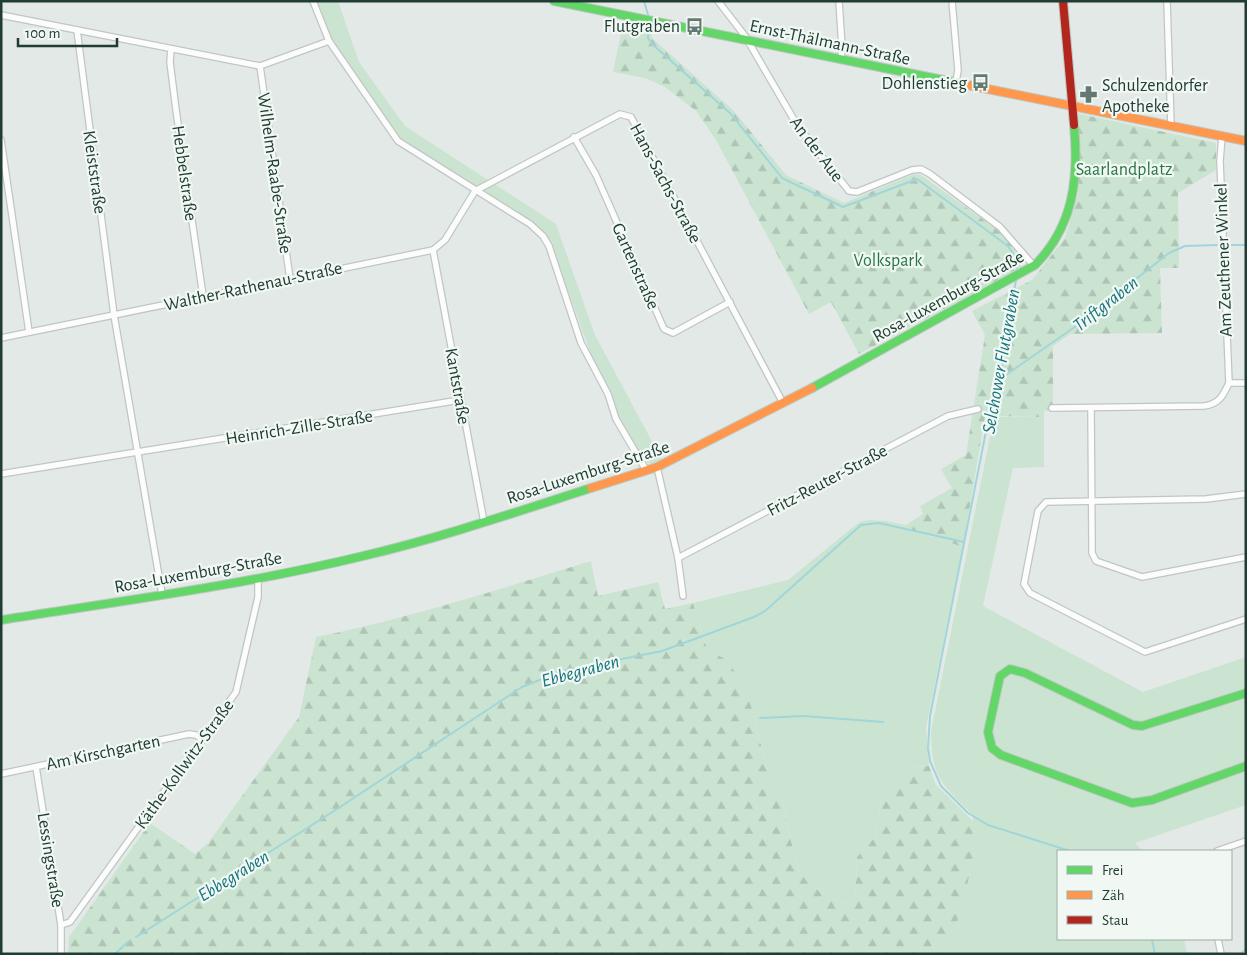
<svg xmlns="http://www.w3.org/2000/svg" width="1247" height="955" font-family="'Alegreya Sans',sans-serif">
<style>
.green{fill:#cbe4d1}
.forest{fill:url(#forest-firs)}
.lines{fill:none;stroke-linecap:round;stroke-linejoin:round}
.stream{stroke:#a0d6da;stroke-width:2}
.street-casing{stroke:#c0c6c3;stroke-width:8}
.fast-casing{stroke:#bec7c3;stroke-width:10}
.slow-casing{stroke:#bec7c3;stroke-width:10}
.jam-casing{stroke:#bec7c3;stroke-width:10}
.street{stroke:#fbfcfb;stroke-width:5.5}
.fast{stroke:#63d668;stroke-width:8}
.slow{stroke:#ff974d;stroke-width:8}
.jam{stroke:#b3261e;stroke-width:8}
.labels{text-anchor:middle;stroke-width:4.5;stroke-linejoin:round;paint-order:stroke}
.poi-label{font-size:18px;fill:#203d33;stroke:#f1f8f4;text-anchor:end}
.street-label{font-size:18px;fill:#203d33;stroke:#f1f8f4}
.park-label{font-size:18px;fill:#277740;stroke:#f1f8f4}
.water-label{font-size:19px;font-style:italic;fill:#16737d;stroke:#f1f8f4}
</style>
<defs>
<pattern id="forest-firs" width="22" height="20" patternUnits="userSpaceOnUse" patternTransform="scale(1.25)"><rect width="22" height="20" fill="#cbe4d1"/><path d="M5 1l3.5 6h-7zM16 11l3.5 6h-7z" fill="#aec4b4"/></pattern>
</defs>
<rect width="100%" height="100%" fill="#e3e9e6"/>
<g class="green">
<polygon points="317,1 338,1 359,62 405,126 556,224 595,335 663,462 654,465 646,462 622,425 592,357 553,249 547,237 530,221 401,140 390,127 331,40"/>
<path d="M994,417H1044V467L1013,468L983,606L1143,692L1246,657V805L1135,843L1143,851H1058V939H1184L1187,954H948L967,886L973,858V815C943,786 931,777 931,732Z"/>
<polygon points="869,520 886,521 963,547 926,727 929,766 909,767 895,781 883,789 875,837 857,857 855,903 839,902 814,888 800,873 792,845 782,799 771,785 750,702 725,659 707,649 693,603 788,580 852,528 860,522"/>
</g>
<g class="forest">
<polygon points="623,24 651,30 652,38 734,111 786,175 844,203 914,174 921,175 1002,233 1013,247 1022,268 859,354 831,302 809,314 716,140 696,111 665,87 645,78 613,72"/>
<polygon points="1075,113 1216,143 1216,170 1178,193 1179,268 1160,268 1162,333 1070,334 1053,346 1053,411 1044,411 1044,417 985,416 963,547 886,521 906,525 923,514 920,506 952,488 941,469 966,455 985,335 972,311 1032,280 1065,238 1078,194 1079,150"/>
<path d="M591,561L598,596L658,582L665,609L693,603L707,649L725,659L736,673L750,702L771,785L782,799L792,845L800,873L814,888L839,902L855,903L857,857L875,837L883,789L895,781L909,767L929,766L936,785L973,821V858L967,886L948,954H68L69,937L150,823L195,854L208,843L299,717L316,637C409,618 500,589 591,561Z"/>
</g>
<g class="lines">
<g class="stream">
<polyline points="644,1 649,18"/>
<polyline points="648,23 648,38 652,44 731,114 782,178 843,207 917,179 1008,246 1016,258 1017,273"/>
<polyline points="1231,245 1246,245"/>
<polyline points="1016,280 999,380 989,416 930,716 928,748 930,761 941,786 968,813 988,825 1070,851"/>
<polyline points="1000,379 1079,324 1169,253 1185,246 1217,245"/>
<polyline points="760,718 803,716 883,722"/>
<polyline points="136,937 334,811 522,687 562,671 662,651 754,617 765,611 861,525 879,523 964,542"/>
<polyline points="1152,939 1155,954"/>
<polyline points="115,954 129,941"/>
</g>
<defs>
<g id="street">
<polyline points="313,1 329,41 398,141 530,224 543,236 549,246 581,343 608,394 616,419 646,470"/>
<polyline points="718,1 745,36 797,125 849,191 857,192 912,170 921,169 930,174 1000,227 1034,266"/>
<polyline points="839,1 842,47 841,60"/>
<polyline points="952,1 958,70 956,82"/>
<polyline points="1167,1 1171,126"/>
<polyline points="1,15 260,66 329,41"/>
<polyline points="77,30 114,315 162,594"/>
<polyline points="171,49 170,62 176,110 203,296"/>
<polyline points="260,66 290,279"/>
<polyline points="574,137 596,175 664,329 673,333 730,302"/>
<polyline points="1,140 29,332"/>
<polyline points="475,191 620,114 631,117 783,403"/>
<polyline points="433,250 484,522"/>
<polyline points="1,338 433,250 445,240 475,191"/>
<polyline points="1229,383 1246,383"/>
<path d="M1052,408L1204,406C1219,404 1223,396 1229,383L1220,161L1222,136"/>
<polyline points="1091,408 1092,541 1092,553 1096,561 1142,577 1246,557"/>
<polyline points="657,467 678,558 683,596"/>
<polyline points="1,474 460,400"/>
<polyline points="1246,494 1206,499 1046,502 1038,511 1024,584 1030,593 1145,652 1246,619"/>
<polyline points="678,558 948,416 978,409"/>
<polyline points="36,767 61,925 61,954"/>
<polyline points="1,774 189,734 196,735 203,740"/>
<polyline points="1217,851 1246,841"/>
<polyline points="61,925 70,922 236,692 258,597 258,579"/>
<polyline points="1218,939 1221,954"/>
<polyline points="1245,954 1246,954"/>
</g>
<g id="fast">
<polyline points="554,1 958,83"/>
<path d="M812,388L1035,265C1074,226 1079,177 1074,125"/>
<path d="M1,620C122,601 244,585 363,556C440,538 516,512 591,488"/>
<polyline points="1246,693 1142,726 1133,725 1025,673 1010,669 1000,676 988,732 992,748 1001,755 1132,803 1152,800 1246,766"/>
</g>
<g id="slow">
<polyline points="958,83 1246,141"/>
<polyline points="591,488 657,467 812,388"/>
</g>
<polyline id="jam" points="1063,1 1074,125"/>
</defs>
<use href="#street" class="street-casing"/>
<use href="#fast" class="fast-casing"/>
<use href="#slow" class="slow-casing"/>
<use href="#jam" class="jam-casing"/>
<use href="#street" class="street"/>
<use href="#fast" class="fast"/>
<use href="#slow" class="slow"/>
<use href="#jam" class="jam"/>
</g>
<defs>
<symbol id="bus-bare" viewBox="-9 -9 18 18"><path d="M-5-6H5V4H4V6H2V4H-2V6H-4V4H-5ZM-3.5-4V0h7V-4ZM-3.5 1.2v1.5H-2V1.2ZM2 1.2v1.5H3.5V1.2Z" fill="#647972" stroke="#f1f8f4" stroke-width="2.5" paint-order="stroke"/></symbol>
<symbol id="pharmacy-bare" viewBox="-9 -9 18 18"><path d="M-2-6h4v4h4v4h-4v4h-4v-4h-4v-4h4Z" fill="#647972" stroke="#f1f8f4" stroke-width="2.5" paint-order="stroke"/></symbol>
</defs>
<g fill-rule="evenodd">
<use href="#bus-bare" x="682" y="14" width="25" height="25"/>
<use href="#bus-bare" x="968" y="70" width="25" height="25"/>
<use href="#pharmacy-bare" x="1076" y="82" width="25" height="25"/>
</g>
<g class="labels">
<g class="poi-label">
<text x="680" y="32">Flutgraben</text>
<text x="967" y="89">Dohlenstieg</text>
<text x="1102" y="91" text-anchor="start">Schulzendorfer<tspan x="1102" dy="21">Apotheke</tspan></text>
</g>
<g class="street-label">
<text transform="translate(830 42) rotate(12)" y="6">Ernst-Thälmann-Straße</text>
<text transform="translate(817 149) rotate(53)" y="6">An der Aue</text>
<text transform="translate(95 172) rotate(82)" y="6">Kleiststraße</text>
<text transform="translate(185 173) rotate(82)" y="6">Hebbelstraße</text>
<text transform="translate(275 173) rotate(82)" y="6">Wilhelm-Raabe-Straße</text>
<text transform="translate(666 183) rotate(62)" y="6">Hans-Sachs-Straße</text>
<text transform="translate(1223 260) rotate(-92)" y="6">Am Zeuthener Winkel</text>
<text transform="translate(636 266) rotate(66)" y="6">Gartenstraße</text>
<text transform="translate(253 286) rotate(-12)" y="6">Walther-Rathenau-Straße</text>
<text transform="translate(948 296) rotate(-29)" y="6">Rosa-Luxemburg-Straße</text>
<text transform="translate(458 386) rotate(80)" y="6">Kantstraße</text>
<text transform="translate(299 427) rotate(-9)" y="6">Heinrich-Zille-Straße</text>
<text transform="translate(588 472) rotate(-18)" y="6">Rosa-Luxemburg-Straße</text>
<text transform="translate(827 480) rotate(-28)" y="6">Fritz-Reuter-Straße</text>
<text transform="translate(198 572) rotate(-10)" y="6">Rosa-Luxemburg-Straße</text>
<text transform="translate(103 752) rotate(-12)" y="6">Am Kirschgarten</text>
<text transform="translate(184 764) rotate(-54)" y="6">Käthe-Kollwitz-Straße</text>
<text transform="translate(51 860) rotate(81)" y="6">Lessingstraße</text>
</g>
<g class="park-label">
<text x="1124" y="175">Saarlandplatz</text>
<text x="888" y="266">Volkspark</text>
</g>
<g class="water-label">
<text transform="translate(1105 303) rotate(-38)" y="7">Triftgraben</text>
<text transform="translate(1000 361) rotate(-80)" y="7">Selchower Flutgraben</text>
<text transform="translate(580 670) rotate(-15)" y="7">Ebbegraben</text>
<text transform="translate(233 875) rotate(-32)" y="7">Ebbegraben</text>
</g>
</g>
<rect width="1247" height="955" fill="none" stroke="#203d33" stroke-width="5"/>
<rect x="1057" y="850" width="175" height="90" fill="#f1f8f4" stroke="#9dada7"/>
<rect x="1067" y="866" width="25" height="8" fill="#63d668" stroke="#9dada7"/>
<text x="1102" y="875" font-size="15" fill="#203d33">Frei</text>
<rect x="1067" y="891" width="25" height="8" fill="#ff974d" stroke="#9dada7"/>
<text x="1102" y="900" font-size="15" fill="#203d33">Zäh</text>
<rect x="1067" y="916" width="25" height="8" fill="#b3261e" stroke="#9dada7"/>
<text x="1102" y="925" font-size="15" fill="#203d33">Stau</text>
<path d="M18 38v8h99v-8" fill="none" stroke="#203d33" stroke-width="2.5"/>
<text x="25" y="38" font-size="15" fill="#203d33" stroke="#f1f8f4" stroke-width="4" paint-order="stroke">100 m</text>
</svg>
